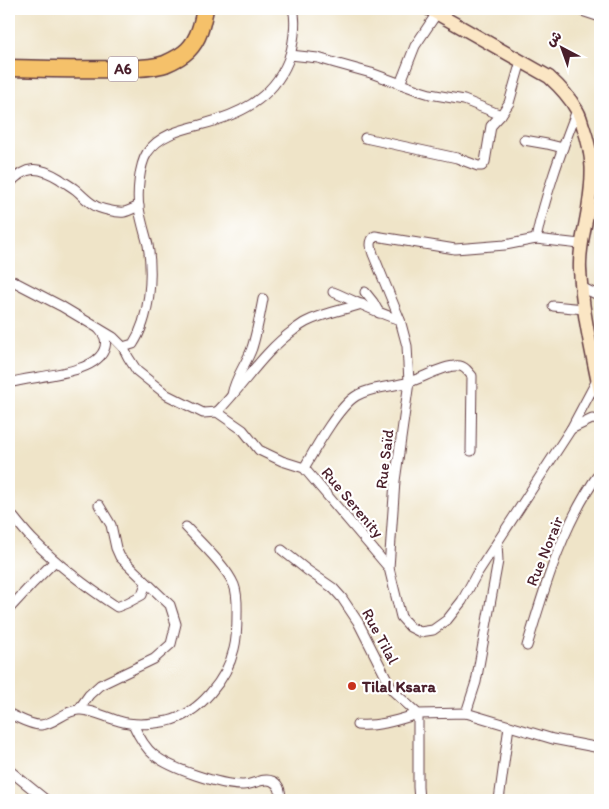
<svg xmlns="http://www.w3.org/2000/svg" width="609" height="809" font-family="Itim,'Playpen Sans Arabic',sans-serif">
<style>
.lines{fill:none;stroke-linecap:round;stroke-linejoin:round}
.street-casing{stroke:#633d43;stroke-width:11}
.secondary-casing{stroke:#633d43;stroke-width:15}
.highway-casing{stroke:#633d43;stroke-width:19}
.street{stroke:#fff;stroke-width:9}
.secondary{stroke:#fbe6c4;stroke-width:12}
.highway{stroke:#f5c16b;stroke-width:16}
.poi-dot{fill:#c8321e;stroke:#fff;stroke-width:2}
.labels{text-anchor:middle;stroke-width:4.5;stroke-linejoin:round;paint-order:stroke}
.shield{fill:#fff;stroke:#80626b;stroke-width:1}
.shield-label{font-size:15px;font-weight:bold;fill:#4a1f2b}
.street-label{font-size:16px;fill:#4a1f2b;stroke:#fff}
.poi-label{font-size:16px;font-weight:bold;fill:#4a1f2b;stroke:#fff;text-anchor:start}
</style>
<rect width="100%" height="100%" fill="#fff"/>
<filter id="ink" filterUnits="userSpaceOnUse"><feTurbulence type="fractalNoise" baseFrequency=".02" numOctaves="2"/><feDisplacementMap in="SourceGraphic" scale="10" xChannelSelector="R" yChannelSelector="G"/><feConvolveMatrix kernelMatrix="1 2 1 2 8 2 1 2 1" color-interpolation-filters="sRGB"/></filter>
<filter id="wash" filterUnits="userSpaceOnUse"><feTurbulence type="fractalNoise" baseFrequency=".0096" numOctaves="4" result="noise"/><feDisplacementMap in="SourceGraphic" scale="20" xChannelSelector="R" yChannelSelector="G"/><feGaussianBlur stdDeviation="1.12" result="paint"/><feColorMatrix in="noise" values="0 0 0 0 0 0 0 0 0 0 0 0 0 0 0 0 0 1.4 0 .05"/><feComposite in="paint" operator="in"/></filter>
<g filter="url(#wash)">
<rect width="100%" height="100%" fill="#efe4c8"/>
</g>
<g filter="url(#ink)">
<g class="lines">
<defs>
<g id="street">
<polyline points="576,9 600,17"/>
<polyline points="290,55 318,58 335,63 371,73 420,91 430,94 464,100 501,115"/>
<polyline points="400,84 415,46 437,13"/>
<polyline points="365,138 457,158 478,166 482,166 485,162 491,126 501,115 509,103 521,61"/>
<polyline points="524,140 547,144 563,148"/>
<path d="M9,184C26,165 39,166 60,179C65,183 71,186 76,190C82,195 87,201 94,205C99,209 118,213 124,212C129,211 134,208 139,206"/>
<path d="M536,239C545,195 561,152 577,110"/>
<path d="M580,244L536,239L505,245L455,249L375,236C369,241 371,248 373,254L400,320L407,346L409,382L395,481L389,568L401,617L410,627L420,632L433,630L447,620L462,601L476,575L571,429L597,380"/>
<polyline points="9,279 61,306 113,337 123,347 128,357 137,371 167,395 203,413 217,412 243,430 259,450 282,461 304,468 389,568"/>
<polyline points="581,287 600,296"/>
<path d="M333,292C355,301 377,313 400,320"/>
<polyline points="365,292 373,302 379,313"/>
<polyline points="553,306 584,309"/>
<path d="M123,347L133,344C150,318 153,275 148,245C145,233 141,221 139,208C137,193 139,166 147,153C159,135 180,130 200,125C238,115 272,100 288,61C293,48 297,22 293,9"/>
<path d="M9,383C32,375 98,376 105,347C107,339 104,335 99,329"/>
<path d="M232,395C235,377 246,365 252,348C257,332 260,315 263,299"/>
<path d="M217,412C243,386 263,352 294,330C298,327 302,324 306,322C324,313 343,310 362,304"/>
<polyline points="571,429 592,419 600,420"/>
<path d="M304,468C315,449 338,407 356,396C371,387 392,387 409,382C423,378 446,364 460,366C466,367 468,372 472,376L471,451"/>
<path d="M9,512C17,521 25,532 34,541C59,566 88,588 117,607L127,603L142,595L146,583"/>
<polyline points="282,550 307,570 333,588 342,598 358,622 393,691 418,714 466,713 553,739 600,748"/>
<polyline points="9,609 33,583 55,561"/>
<path d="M527,646C546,583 562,526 600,472"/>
<polyline points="79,709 89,695 100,685 154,659 171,644 176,624 170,605 120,557 116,548 111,525 99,505"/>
<polyline points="466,713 476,682 498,561 497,543"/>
<path d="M9,714C17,717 32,726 41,725C55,724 65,710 79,710C92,709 107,718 119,721C135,726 152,724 168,721C199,714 227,679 234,649C237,638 237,626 237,615C237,605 238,595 234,585C226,566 201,543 186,527"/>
<path d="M133,724C138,735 144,747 154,755C171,769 220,785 242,785C251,786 263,777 272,781C280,784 281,792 281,800"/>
<path d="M357,725C378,727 398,720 418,714V787L419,800"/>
<polyline points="9,770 46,800"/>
<polyline points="499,800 509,726"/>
</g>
<path id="secondary" d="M429,9L549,77C560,87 569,96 576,109C580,114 581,120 583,126C594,157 593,177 588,209C585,230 579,246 580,269C582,311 592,352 600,393"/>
<path id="highway" d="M9,68C44,69 80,70 116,69C131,68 150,69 165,64C172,61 182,56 188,50C199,39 202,24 205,9"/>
</defs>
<use href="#street" class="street-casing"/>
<use href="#secondary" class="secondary-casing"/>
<use href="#highway" class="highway-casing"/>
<use href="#street" class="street"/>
<use href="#secondary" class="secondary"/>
<use href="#highway" class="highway"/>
</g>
</g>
<circle class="poi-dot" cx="352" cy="686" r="5"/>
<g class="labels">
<rect class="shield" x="108" y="56.5" width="30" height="25" rx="4"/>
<g class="shield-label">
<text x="123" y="74">A6</text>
</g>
<g class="street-label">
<text transform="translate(384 459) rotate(-83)" y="6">Rue Saïd</text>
<text transform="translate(353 502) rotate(50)" y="6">Rue Serenity</text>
<text transform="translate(544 551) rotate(-68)" y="6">Rue Norair</text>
<text transform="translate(381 636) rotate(62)" y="6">Rue Tilal</text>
</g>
<g class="poi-label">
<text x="362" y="692">Tilal Ksara</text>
</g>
</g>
<rect width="609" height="809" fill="none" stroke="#fff" stroke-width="30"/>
<g transform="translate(562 48) rotate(319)" stroke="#ffffff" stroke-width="4" paint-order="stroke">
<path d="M0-4L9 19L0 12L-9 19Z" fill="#4a1f2b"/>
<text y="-8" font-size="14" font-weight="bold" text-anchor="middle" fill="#4a1f2b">ش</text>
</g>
</svg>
